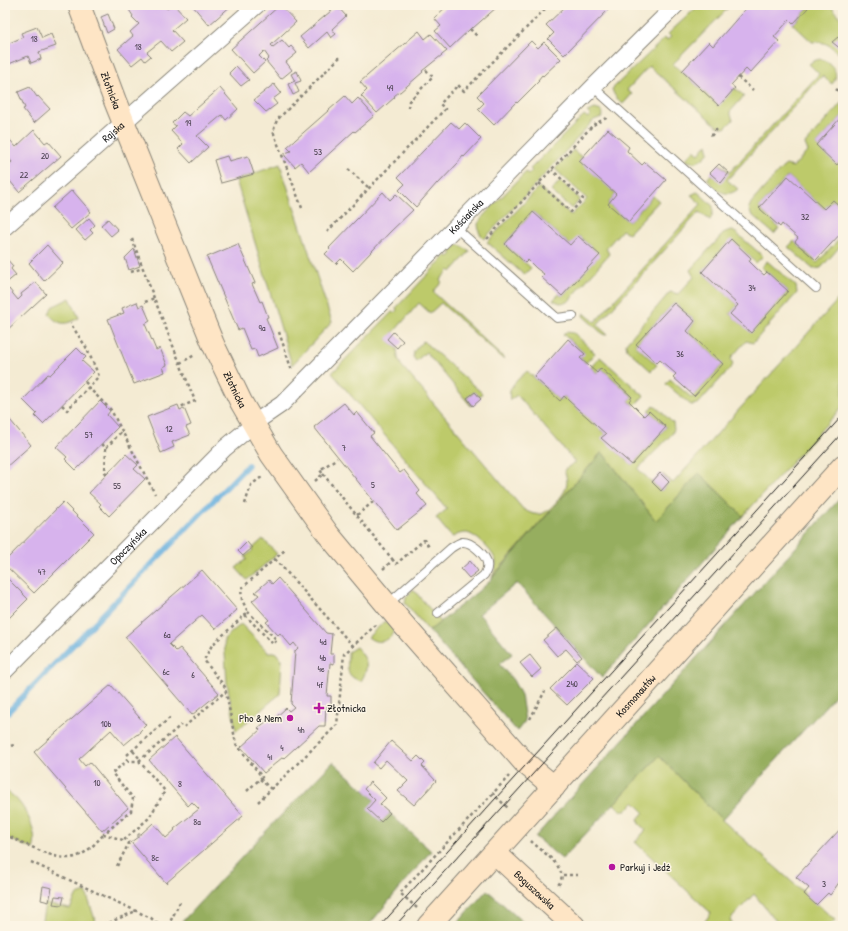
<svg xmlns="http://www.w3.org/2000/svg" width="848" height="931" font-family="'Patrick Hand',sans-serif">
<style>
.green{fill:#bdca6b;stroke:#6c7344}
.forest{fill:#96ae5f;stroke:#59653e}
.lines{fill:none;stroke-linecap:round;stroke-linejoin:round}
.stream{stroke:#67b0df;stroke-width:5.5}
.building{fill:#d7b3ed}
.lane-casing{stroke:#888478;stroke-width:10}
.street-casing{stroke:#888478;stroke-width:18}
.secondary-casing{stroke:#888478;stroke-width:24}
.path{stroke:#888478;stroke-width:2.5;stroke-dasharray:3 3;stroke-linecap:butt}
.lane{stroke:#fff;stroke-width:8}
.street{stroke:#fff;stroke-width:16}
.secondary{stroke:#fee5c5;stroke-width:22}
.tram{stroke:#1c1c1c;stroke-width:1}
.poi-dot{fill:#b5179e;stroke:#fcf5e5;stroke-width:1.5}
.labels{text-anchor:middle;stroke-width:3;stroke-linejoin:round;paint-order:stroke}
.number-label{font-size:9px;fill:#4b4250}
.street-label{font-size:11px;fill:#1c1c1c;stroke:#fcf5e5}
.poi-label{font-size:11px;fill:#1c1c1c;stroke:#fcf5e5;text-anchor:start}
</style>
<rect width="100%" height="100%" fill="#fcf5e5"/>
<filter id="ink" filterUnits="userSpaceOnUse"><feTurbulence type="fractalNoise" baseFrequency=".025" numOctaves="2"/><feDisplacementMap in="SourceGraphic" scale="8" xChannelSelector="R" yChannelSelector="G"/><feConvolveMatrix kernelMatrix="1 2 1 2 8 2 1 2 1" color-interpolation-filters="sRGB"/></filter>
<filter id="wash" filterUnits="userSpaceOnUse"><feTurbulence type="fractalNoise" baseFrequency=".012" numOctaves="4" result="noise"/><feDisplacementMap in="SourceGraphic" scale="16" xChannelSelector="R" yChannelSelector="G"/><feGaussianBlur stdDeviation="0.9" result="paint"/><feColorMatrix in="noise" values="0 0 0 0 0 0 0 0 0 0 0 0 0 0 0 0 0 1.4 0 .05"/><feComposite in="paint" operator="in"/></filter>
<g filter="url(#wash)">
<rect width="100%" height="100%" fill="#f4ebd3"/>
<g class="green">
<path d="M699,5H731L673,64L719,105L735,88L744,96L730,112L733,120L725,128L717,126L649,66L627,90L632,94L623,104C618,100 614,96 612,89L665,38L667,40L671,37L668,34Z"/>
<path d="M810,5H830L843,21V57C833,48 826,40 812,42L793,24L811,6Z"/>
<path d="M820,59C832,62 841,74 832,84L822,76L727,180L738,189C727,199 715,190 708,180V178L720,164L730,172L819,74L809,64L813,61Z"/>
<polygon points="843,101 843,115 816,145 837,164 843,158 843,209 833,200 824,209 788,176 759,208 779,228 774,234 751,214 749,208 751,203 781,169 786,165 793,167 808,151 805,144"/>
<polygon points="595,109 601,111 603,114 602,117 594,120 591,123 537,183 484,239 479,232 478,224 484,215 526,172 528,175 532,171 530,169 584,115 588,118 590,115 587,112"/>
<path d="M707,144L709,152C702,161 696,165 685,160L694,150L699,154Z"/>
<polygon points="573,150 583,158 580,161 616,194 608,204 629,222 653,196 659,201 629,233 622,230 606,248 609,254 568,302 560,303 553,300 559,294 562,296 599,255 579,236 570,245 533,212 505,244 531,268 524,275 487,242 539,187 571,215 587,199 555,169"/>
<polygon points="280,164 332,322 292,365 236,180"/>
<polygon points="560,181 580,199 572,209 551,191"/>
<polygon points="697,192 699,193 713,206 713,213 710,220 699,212 597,325 607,334 604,335 583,316 584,313 595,322 701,204 691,195"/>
<polygon points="731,230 736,233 763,256 756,263 731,240 702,272 738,305 730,314 751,332 788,291 761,267 767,261 796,286 797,293 753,343 746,341 731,358 733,365 698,404 691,405 666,384 670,379 692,398 723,364 687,331 695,321 674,303 635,345 657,365 651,371 627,349 626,343 670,292 678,294 694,277 690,270 725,232"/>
<polygon points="843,235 843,243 821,268 813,269 788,247 794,241 817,263"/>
<path d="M457,245H459L470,251L451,272L449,270L440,280L442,282L433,292L504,358L503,359L441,303L430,313L419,303L387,340L397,348L398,358L401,365L523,509C539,519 546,514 557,501C566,491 570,484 564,470L575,462L517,395L510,400C507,386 518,380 527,371L560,401L564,396L606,434L602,438L632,465L666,427L649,411L654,405L673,423L674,429L672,434L638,469L661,491L669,482L662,474L673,483L843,294V406L743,516L699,473L656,521L602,452L492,577C494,573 496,567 496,562C495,553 474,532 465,533C461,533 456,535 453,537L450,535L436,518L447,509L332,373L392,312L394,313L397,310L396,308L446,255L448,257L452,254L450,252Z"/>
<path d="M70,298L79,318C66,325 59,326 49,314L52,307Z"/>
<polygon points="566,332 574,333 595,353 586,363 580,358 584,353 563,334"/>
<polygon points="423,341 482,393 479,397 475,392 467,398 472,405 471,406 426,352 416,361 413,357 414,351"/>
<polygon points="600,357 644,396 634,406 629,401 632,396 601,368 597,373 591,367"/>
<polygon points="263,539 277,554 247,580 236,568 247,559 245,557 253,550 252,549"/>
<polygon points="413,589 441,622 429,631 405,603 406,598"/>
<path d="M385,621L395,631C389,642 377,645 368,637Z"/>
<polygon points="241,624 268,652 275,652 282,660 280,694 236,731 227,683 224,639"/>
<path d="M356,647C367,658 370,667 361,681C344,676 348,667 348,652Z"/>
<polygon points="659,756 722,820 835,920 829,926 780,926 754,894 730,920 734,926 704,926 703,924 711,913 635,842 646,830 639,824 638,819 644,812 634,802 626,811 622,811 614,804"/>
<path d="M5,791C22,797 40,833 33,849L5,837Z"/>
<polygon points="86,892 97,926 41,926 45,904 70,909 77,895"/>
</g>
<g class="forest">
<polygon points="602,452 656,521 699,473 743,516 602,678 517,583 479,614 512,654 499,664 513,680 521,695 525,721 517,731 429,631 487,584"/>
<polygon points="843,495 843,687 722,820 659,756 562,859 535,837"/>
<polygon points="333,762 431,851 368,926 178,926 266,831"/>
<polygon points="487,890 527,926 455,926"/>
</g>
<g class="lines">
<polyline class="stream" points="5,715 248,465"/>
</g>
<g id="blocks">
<g class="building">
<polygon points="126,5 165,5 167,9 172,5 174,5 186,18 172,30 183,42 171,52 161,41 147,52 151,56 145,61 142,57 132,65 118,49 133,36 130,32 139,24 132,17 133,16"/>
<polygon points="192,5 232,5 209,25"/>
<polygon points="280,5 296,22 271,45 273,47 282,40 289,48 291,46 297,53 286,62 292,70 281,79 266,61 269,58 264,51 259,56 265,62 253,73 231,49"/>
<polygon points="448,5 497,5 497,7 473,28 472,27 470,29 450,48 435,31 441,26 434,18"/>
<polygon points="567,5 615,5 613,7 612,6 564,55 548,39 554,33 546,25"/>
<polygon points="749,5 804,5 808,8 793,24 789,20 782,28 774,37 779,41 750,73 746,69 731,85 735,88 719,106 682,71 709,42 713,46"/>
<polygon points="337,6 346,16 332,29 336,34 331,38 327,32 309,48 300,37"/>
<polygon points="108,14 114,29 107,33 101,17"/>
<polygon points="37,27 42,38 51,34 56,46 39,52 41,59 31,63 28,56 9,64 5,53 5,45 23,37 21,33"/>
<polygon points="419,31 425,39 431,34 447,51 422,71 423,72 400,92 399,92 394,96 395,97 377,113 361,96 367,90 360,82"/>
<polygon points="838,37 843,42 842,50 832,42"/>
<polygon points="531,41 538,48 544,42 561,59 543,76 542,75 538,80 539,81 517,103 516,102 494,125 478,109 484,103 477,96"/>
<polygon points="236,66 249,80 241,86 229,73"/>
<polygon points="297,71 301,81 295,83 299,92 293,95 288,84 295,81 291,74"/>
<polygon points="274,84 281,93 273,99 277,104 266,112 254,100"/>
<polygon points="30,87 37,97 38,96 50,109 34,123 23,109 25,108 18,92"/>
<polygon points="220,88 238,109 226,120 222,115 197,136 208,147 191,163 178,149 183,144 171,131 176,126 172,123 183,112 188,116"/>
<polygon points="345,96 352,104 358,98 374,116 355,132 354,131 309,172 301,162 295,167 285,156 285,153 291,151 287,147"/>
<polygon points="843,115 843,158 837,165 816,145"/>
<polygon points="451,122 459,129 465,123 481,139 464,157 463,156 459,161 459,162 438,184 437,183 416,207 399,190 405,184 398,177"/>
<polygon points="608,129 629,147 627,151 642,165 645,162 666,180 629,222 608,204 616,194 579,161"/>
<polygon points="34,130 45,143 48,141 61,156 19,192 5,175 5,168 12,162 5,154 5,134 16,147"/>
<polygon points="227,156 229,161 248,156 254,174 221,183 214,160"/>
<polygon points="719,164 729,173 721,183 710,173"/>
<polygon points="788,176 824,209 833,200 843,209 843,231 816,260 795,242 798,238 782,224 780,227 759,208"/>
<polygon points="72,190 91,212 71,229 52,208"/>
<polygon points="383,192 390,200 396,194 413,210 390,232 353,271 341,259 336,264 325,254 330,249 329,248"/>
<polygon points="533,212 570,245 578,236 600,255 562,296 541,277 544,274 536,268 528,260 525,263 505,244"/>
<polygon points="89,218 95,225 90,230 93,233 85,240 76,230"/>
<polygon points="108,219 118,230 111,236 101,225"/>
<polygon points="731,239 751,258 749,261 756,268 764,275 767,272 788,291 751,333 730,314 738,305 702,272"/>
<polygon points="238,244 255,283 252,284 260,302 262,301 268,317 266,318 278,348 258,357 255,349 251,350 242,328 238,330 207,257"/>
<polygon points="47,245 63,263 44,281 29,263"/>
<polygon points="134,249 140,266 129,270 125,258"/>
<polygon points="5,257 13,266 11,269 16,275 5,284"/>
<polygon points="36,282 46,294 5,332 5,292 9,289 18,300 22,296 21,294"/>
<polygon points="137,302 139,307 143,305 150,321 145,324 156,350 160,348 167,365 163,367 165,372 134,384 108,319 124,313 122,308"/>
<polygon points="674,303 695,321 687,331 723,364 694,396 673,377 676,374 660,360 657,363 636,344"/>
<polygon points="393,332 403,341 397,348 387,339"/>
<polygon points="568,339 585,354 580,358 597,373 601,368 632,397 629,401 644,416 649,411 666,427 632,465 601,438 606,434 569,401 564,396 560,401 534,377"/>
<polygon points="77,348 86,357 82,361 94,372 43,424 35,416 37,414 23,400 48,374 50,375"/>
<polygon points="475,392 481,399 473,406 467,398"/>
<polygon points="100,401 110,411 107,415 118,427 76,470 65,459 67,457 56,447"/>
<polygon points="344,403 354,415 357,412 374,433 370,436 400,473 404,470 420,491 417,494 427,506 397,530 314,427"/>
<polygon points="178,405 180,410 184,408 191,425 186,427 190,435 172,442 174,447 161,453 147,417"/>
<polygon points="5,414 31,445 5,468"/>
<polygon points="126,454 138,465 134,469 145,479 109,516 99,506 101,504 89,493"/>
<polygon points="660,473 669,482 661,491 652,482"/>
<polygon points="63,502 94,533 34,593 5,565 5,561"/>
<polygon points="247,542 252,548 243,556 238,551"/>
<polygon points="470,561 478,571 469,578 461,569"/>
<polygon points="202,570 237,610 215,629 202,615 169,644 176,651 180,648 219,693 192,715 125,637"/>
<polygon points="5,576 28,599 5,622"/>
<polygon points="278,578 326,633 332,634 330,654 334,654 334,664 330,663 327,696 331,696 331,706 326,706 325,726 319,726 284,758 283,757 264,773 241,747 260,730 258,728 272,717 274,719 286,708 289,711 294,707 291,704 295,651 298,648 294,643 291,646 280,633 278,635 266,622 269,620 252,601 259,595 255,592 269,580 272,584"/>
<polygon points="557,628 582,657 577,661 566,649 557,656 543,640"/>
<polygon points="530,655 541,669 532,677 520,663"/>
<polygon points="577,662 594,678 567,705 550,689"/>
<polygon points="111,685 146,725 140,731 139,734 136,735 124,745 111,730 79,759 85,766 90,762 128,808 102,831 34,752"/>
<polygon points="175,737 243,816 166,883 131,842 138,837 138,834 141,834 153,823 166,838 175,830 174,829 199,809 192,802 188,806 149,760"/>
<polygon points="391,741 413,761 418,756 425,763 422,766 436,781 414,805 398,791 408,781 386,760 379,768 373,763"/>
<polygon points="370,782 386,798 380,804 390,813 381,822 367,809 375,800 364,789"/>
<polygon points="843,826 843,880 841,882 840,881 831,894 830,895 828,893 816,905 804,894 809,888 796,877"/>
<polygon points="43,886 52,888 49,902 41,900"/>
<polygon points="55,896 64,897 62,905 53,904"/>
</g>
</g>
</g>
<g filter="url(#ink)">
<use href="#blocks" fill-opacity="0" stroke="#888478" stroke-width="1"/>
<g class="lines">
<defs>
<g id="lane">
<polyline points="593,87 816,288"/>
<polyline points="455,227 557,318 573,316"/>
<path d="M388,604L451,548C454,546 459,543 462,542C471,541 486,555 487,563C488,568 486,572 484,575L438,613"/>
</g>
<g id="street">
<path id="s1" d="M5,227L257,5"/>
<path id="s2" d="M5,671L225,448L260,419L282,404L593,87L676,5"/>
</g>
<g id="secondary">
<path id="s3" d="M79,5L115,101L213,344L241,402L271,454L328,534L402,623L524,762L554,787"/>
<path id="s4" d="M495,853L574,926"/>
<path id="s5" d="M428,926L843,466"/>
</g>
</defs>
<use href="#lane" class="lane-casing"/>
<use href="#street" class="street-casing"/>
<use href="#secondary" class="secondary-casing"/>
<g class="path">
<polyline points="470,29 477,36"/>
<polyline points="738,77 753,90"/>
<polyline points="836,89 843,95"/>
<polyline points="408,108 409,101 433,77 425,69"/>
<polyline points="711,136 717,129"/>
<polyline points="348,169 369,188"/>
<polyline points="539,183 571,212 583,199 552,170"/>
<polyline points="302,208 273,131 277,120 341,56"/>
<polyline points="327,232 445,109 440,104 458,85 464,91 549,5"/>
<polyline points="132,239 154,298"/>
<polyline points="487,239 593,125 608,117"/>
<polyline points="131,272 143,268"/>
<polyline points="145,302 154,298 195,401 180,407"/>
<polyline points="279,332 292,371"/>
<polyline points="180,363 195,355"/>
<polyline points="85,382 89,386"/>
<polyline points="88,387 111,410 155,494"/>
<polyline points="62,405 67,410 99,376 86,347 70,323"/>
<polyline points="102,444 106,448 122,431"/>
<polyline points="106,448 105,472 107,474"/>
<polyline points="323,474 393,560"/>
<polyline points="315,481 323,474 320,470 337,458"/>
<polyline points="245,504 251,485 263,476"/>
<polyline points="357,515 373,502"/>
<polyline points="275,559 353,646"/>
<polyline points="383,569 393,560 396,564 424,540 430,548"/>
<polyline points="245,615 273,644 277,640 248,612"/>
<polyline points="530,719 545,691"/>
<polyline points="184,727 226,691"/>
<polyline points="5,747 15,745"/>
<polyline points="133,751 141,760"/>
<polyline points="127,761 127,755 172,716"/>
<polyline points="139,761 181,725"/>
<polyline points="260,779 271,789"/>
<polyline points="247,791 262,777 236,744 225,687 204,660 212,645 248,612 242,600 241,589 286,549"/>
<polyline points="492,793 508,808"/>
<polyline points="258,802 337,725 344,654 378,623"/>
<path d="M5,834C15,840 26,844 36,849C70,864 80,861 104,834"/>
<path d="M531,841C541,851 572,870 558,885"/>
<polyline points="31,862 151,918 160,926"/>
<polyline points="117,866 129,843 125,839 149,818 165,791 139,761 127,761 112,773 133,798 131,811 104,834 123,840 125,839"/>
<polyline points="563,875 578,875"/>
<polyline points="417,908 400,893 509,776"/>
<polyline points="104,926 115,920 136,911"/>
<polyline points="168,926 180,902"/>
</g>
<use href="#lane" class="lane"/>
<use href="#street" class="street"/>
<use href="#secondary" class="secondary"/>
<g class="tram">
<polyline points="380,926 843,415"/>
<polyline points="395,926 843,432"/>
</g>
</g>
</g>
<g class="poi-dot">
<path d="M317 702h4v4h4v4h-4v4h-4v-4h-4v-4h4z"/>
<circle cx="290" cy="718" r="4"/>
<circle cx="612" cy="867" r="4"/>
</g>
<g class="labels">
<g class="number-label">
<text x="34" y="42">18</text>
<text x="138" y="50">18</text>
<text x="390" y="91">49</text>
<text x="188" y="126">19</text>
<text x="318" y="155">53</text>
<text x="45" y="159">20</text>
<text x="24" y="178">22</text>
<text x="805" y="220">32</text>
<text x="752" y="291">34</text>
<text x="262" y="331">9a</text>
<text x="680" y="357">36</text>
<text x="169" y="432">12</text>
<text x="89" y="438">57</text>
<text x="344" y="451">7</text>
<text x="373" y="488">5</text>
<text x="117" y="489">55</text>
<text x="42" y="575">47</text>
<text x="167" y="638">6a</text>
<text x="323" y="645">4d</text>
<text x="323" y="661">4b</text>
<text x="321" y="672">4e</text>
<text x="166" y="675">6c</text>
<text x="193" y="678">6</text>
<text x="572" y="687">240</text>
<text x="320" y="688">4f</text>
<text x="106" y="727">10b</text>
<text x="301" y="733">4h</text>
<text x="282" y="751">4</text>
<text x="270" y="760">4i</text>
<text x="97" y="786">10</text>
<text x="180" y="787">8</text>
<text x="197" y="825">8a</text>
<text x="155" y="861">8c</text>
<text x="824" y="887">3</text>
</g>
<g class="street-label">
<text dy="4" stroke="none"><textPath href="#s3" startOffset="91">Złotnicka</textPath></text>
<text dy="4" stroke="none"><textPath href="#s1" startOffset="144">Rajska</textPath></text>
<text dy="4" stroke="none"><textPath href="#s2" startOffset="648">Kościańska</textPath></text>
<text dy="4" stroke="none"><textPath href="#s3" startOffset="415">Złotnicka</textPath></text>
<text dy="4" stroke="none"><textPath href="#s2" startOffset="175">Opoczyńska</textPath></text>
<text dy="4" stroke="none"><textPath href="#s5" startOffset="310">Kosmonautów</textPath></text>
<text dy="4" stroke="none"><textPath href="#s4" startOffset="54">Boguszowska</textPath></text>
</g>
<g class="poi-label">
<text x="327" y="712">Złotnicka</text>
<text x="282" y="722" text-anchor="end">Pho &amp; Nem</text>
<text x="620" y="871">Parkuj i Jedź</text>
</g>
</g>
<rect width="848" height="931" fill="none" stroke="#fcf5e5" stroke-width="20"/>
</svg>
